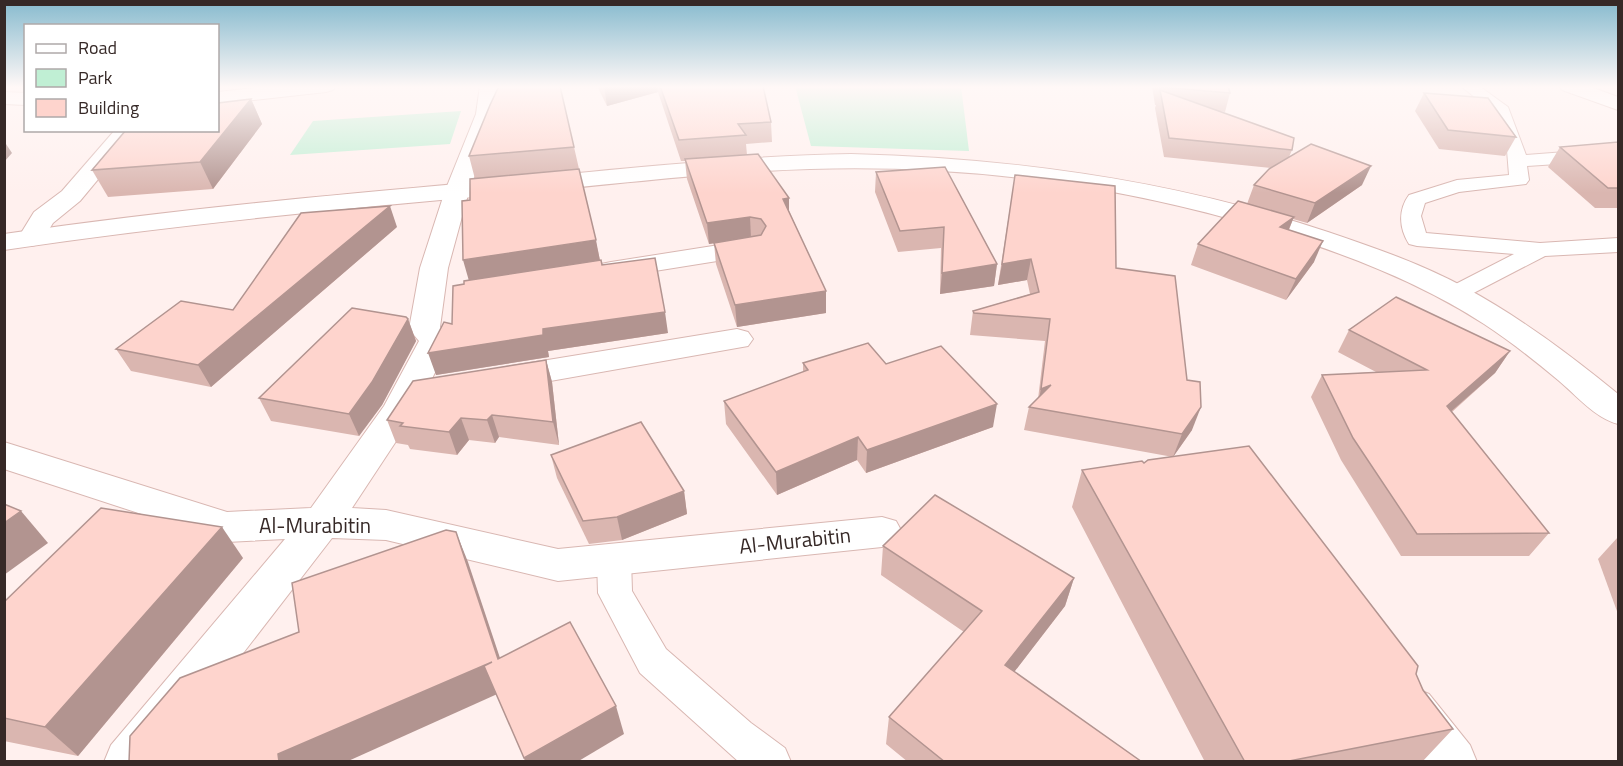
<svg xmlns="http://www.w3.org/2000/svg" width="1623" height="766" font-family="'Titillium Web',sans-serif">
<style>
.green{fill:#c0efd4}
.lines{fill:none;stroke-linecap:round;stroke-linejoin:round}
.service-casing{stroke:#d9b7b2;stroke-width:2}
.minor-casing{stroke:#d9b7b2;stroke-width:2}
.tertiary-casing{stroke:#d9b7b2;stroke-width:2}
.service{fill:#fff;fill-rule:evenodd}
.minor{fill:#fff;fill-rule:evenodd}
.tertiary{fill:#fff;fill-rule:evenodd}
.wall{fill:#dab6b0}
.shaded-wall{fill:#b29490}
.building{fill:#fed4cd;stroke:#b29490;stroke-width:1.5}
.labels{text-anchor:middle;stroke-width:4.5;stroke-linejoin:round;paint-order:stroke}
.street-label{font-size:21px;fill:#362927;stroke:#fff}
</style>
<rect width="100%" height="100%" fill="#fff0ee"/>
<g class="green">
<polygon points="795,86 961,86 969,151 811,146"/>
<polygon points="461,111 450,144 290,155 313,121"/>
</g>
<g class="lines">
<defs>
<g id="service">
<path d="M1461,86H1479L1508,107L1526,155L1618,148V160L1527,166L1529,180L1526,184L1459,192L1425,203L1421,216L1426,233L1540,243L1618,238V252L1545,256L1462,299L1454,301L1446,299L1442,294L1446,289L1514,254L1417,246L1409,244C1399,228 1398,210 1409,195L1457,180L1509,175L1507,150L1494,113Z"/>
<polygon points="614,547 626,551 631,560 632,591 666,649 751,723 785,748 791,762 739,762 640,673 598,593 597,560 602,551"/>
</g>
<g id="minor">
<polygon points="272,86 336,86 333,90 326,92 218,104 218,92"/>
<polygon points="480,86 500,86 498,114 469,191 448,268 440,327 451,340 416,411 352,508 386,510 558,549 882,517 896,521 902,532 896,543 882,547 558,581 386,540 332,538 159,762 104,762 111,745 285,539 227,542 4,469 4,442 227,512 311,508 384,406 419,341 409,329 420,268 445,191 476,114"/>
<polygon points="1559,86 1588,86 1618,97 1618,110 1562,90"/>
<polygon points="4,92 26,93 26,105 4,104"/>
<polygon points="115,130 139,130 80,201 53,223 40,244 31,246 22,244 18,238 34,212 62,191"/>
<polygon points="751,240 761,242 765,248 761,254 611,278 601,276 597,270 601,264 611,262"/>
<polygon points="737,329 748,332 753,339 748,346 505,389 493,386 489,378 493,370 505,367"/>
<polygon points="1412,687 1429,694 1470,745 1477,762 1423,762 1395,724 1389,709 1395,694"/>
</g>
<path id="tertiary" d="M851,154C1014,158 1173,180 1328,232C1375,248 1422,264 1466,288C1521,318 1570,355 1618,394V424C1595,418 1576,395 1558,380C1534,360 1510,341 1484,324C1418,281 1343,253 1268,230C1121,185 964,164 810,169C709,172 608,185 507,194C339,209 171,225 4,250V234C173,209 343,194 513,179C626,169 738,156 851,154Z"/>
</defs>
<use href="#service" class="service-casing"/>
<use href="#minor" class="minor-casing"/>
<use href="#tertiary" class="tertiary-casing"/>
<use href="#service" class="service"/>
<use href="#minor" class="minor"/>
<use href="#tertiary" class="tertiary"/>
</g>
<g class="wall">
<polygon points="597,86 763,86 771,122 772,142 746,144 747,155 789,198 789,211 826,291 826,313 737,327 716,264 714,243 709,244 687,179 685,161 681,161 658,92 607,106"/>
<polygon points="1152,86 1228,86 1230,93 1225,112 1219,111 1292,150 1289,157 1362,185 1307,223 1293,219 1289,230 1314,262 1286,300 1191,265 1198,244 1247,204 1254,185 1271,168 1164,157 1155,108 1156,105 1155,105"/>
<polygon points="1424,93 1516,137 1505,156 1439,149 1415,111"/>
<polygon points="251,99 262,124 213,189 108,197 92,170"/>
<polygon points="1618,142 1618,208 1595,208 1548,167 1560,147"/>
<polygon points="574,147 579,169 600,260 602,265 668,333 548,351 549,357 436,375 464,284 469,280 470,200 475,179 469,156"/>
<polygon points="876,172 997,264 994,286 940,294 941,248 898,252 875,192"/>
<polygon points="1015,175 1116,268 1192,430 1173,457 1024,430 1029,407 1038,399 1045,341 970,335 973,311 1030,294 1027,280 998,285"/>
<polygon points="397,227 211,387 131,371 116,349 233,310"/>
<polygon points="408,319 416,341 382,405 359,436 271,421 259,398"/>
<polygon points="1349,330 1510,351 1495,373 1452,412 1549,533 1529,556 1401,556 1341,460 1311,397 1322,375 1376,372 1338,352"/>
<polygon points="546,360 552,382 559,445 499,437 495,443 469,440 457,455 410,449 408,445 396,443 387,420"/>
<polygon points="803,363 886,364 993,427 866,473 857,460 777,495 726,424 724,401 803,372"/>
<polygon points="551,455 684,491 687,514 622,540 589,544 557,478"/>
<polygon points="1082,470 1416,674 1423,690 1453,729 1422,762 1205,762 1072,507"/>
<polygon points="1618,537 1618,614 1598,559"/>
<polygon points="883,546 1074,578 1065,606 1014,672 1142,762 908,762 886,744 889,717 964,632 881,575"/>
<polygon points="243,558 78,756 4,741 4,602"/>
</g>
<g class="shaded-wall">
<polygon points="604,86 657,86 658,92 607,106"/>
<polygon points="251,99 262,124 213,189 200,162"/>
<polygon points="4,141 12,153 4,162"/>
<polygon points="1371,166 1362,185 1307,223 1315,203"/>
<polygon points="789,198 789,218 783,199"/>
<polygon points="390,206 397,227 211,387 198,365"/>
<polygon points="750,217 751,238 709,244 707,223"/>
<polygon points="1294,217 1285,238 1280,227"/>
<polygon points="596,240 600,261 469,281 463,260"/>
<polygon points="1323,241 1314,262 1286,300 1296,279"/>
<polygon points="1031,259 1027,280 998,285 1002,264"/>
<polygon points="997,264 994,286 940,294 942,273"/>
<polygon points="826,291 826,313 737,327 735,305"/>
<polygon points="665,312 668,333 548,351 549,357 436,375 428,353 543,329"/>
<polygon points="408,319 416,341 382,405 359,436 349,414"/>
<polygon points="1510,351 1495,373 1432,428 1447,406"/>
<polygon points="546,360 552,382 559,445 553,422"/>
<polygon points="1051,385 1037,408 1041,389"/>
<polygon points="997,404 993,427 866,473 867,450"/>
<polygon points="1201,407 1192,430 1173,457 1182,434"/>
<polygon points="492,415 499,437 495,443 487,420"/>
<polygon points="461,418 469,440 457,455 449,432"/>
<polygon points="858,437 857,460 777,495 776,472"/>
<polygon points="684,491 687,514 622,540 617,517"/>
<polygon points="21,511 48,543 4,575 4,523"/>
<polygon points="222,527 243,558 78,756 45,727"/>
<polygon points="456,532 468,562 510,688 498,659"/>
<polygon points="1074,578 1065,606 998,693 1005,665"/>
<polygon points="492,662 504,691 346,762 279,762 278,754"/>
<polygon points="616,706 624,734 577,762 525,762 524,758"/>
</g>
<g class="building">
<polygon points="499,86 560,86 574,147 469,156 490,105"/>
<polygon points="660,86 763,86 771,122 738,124 746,135 679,140"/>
<polygon points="1160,86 1228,86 1230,93 1160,87"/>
<polygon points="1160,90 1294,138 1292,150 1169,138"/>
<polygon points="1424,93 1488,98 1516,137 1448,130"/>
<polygon points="251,99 200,162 92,170 126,130 218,130 218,103"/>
<polygon points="1618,142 1618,188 1608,188 1560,147"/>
<polygon points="1311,144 1371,166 1315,203 1254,185 1269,169"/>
<polygon points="758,154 789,198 783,199 826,291 735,305 714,243 761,235 766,226 761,219 750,217 707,223 685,159"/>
<polygon points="945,167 997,264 942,273 944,227 900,231 876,172"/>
<polygon points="579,169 596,240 463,260 462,201 470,200 470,179"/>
<polygon points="1015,175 1115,186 1116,268 1175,276 1187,380 1200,382 1201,407 1182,434 1029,407 1051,385 1041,389 1050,319 974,313 973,311 1039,292 1031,259 1002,264"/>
<polygon points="1238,201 1294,217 1280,227 1323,241 1296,279 1198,244"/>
<polygon points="390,206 198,365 116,349 181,301 233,310 301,213"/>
<polygon points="655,258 665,312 543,329 543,335 428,353 444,322 452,324 453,286 464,284 464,281 601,260 602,265"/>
<polygon points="1396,297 1510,351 1447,406 1549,533 1417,534 1353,438 1322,375 1427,370 1349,330"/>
<polygon points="352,308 406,317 408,319 372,382 349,414 259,398"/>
<polygon points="868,343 886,364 941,346 997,404 867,450 858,437 776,472 724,401 808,370 803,363"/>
<polygon points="546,360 553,422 492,415 487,420 461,418 449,432 400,426 403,423 387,420 413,381"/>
<polygon points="641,422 684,491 617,517 583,521 551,455"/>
<polygon points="1249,446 1418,666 1416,674 1423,690 1453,729 1284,762 1245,762 1082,470 1142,461 1144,463 1148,460"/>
<polygon points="935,495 1074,578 1005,665 1142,762 945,762 889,717 982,611 883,546"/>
<polygon points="4,504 21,511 4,523"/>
<polygon points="101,508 222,527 45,727 4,718 4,602"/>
<polygon points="446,530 456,532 498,659 570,622 616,706 524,758 484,666 492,662 278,754 279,762 129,762 130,736 180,678 299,632 292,583"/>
</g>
<linearGradient id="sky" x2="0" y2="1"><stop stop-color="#86bace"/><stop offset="0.45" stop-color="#fff8f7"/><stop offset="1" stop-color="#fff8f7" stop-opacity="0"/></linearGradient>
<rect width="1623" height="193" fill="url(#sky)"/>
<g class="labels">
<g class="street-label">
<text x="315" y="533">Al-Murabitin</text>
<text transform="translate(795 541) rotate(-6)" y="7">Al-Murabitin</text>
</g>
</g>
<rect width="1623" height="766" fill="none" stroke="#362927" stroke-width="12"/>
<rect x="24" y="24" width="195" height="108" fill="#ffffff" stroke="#afa9a9" stroke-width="1.5"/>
<rect x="36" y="44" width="30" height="9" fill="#ffffff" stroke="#afa9a9" stroke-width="1.5"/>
<text x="78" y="54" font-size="18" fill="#362927">Road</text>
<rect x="36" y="69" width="30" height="18" fill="#c0efd4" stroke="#afa9a9" stroke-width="1.5"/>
<text x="78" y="84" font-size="18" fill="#362927">Park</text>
<rect x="36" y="99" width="30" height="18" fill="#fed4cd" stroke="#afa9a9" stroke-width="1.5"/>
<text x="78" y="114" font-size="18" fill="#362927">Building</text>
</svg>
